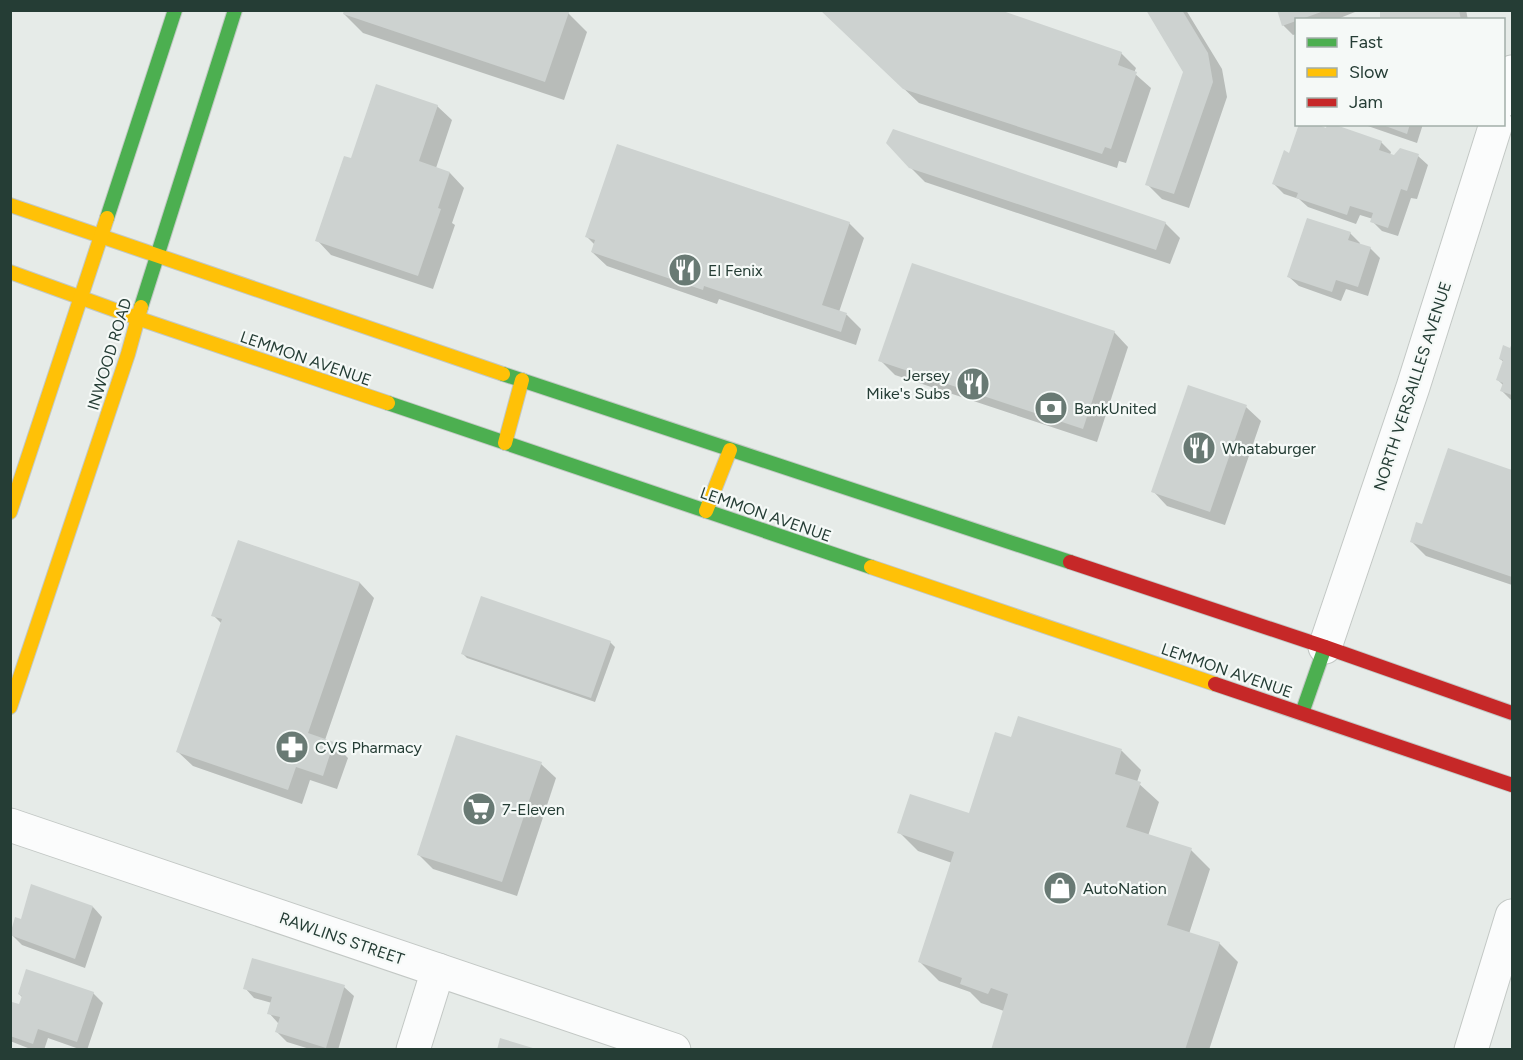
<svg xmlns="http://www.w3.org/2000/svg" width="1523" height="1060" font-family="Figtree,sans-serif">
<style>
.shadow{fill:#0003}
.building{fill:#cdd2d0}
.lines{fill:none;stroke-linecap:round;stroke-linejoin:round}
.street-casing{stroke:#c3c8c5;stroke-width:35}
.fast-casing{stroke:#c2c8c5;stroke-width:16}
.slow-casing{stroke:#c2c8c5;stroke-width:16}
.jam-casing{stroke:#c2c8c5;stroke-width:16}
.street{stroke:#fbfcfc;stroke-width:33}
.fast{stroke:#4caf50;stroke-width:14}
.slow{stroke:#ffc107;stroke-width:14}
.jam{stroke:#c62828;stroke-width:14}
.labels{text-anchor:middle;stroke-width:4.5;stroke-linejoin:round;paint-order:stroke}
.poi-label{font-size:16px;fill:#253d35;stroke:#f5f9f7;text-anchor:start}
.street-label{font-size:16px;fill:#253d35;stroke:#f5f9f7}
</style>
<rect width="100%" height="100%" fill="#e6ebe8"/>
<g class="shadow">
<polygon points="821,10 1121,53 1136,68 1134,73 1151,88 1126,163 1119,161 1117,168 919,103"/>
<polygon points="1147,10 1186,10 1222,69 1227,97 1189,208 1162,199 1147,184 1185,72"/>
<polygon points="1278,10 1360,10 1335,20 1296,20 1296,34 1293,35 1283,25"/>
<polygon points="1389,10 1466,10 1468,20 1382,20"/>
<polygon points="568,13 587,32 564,100 363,33 344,14"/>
<polygon points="437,106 452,120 436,168 450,173 464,188 452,223 455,225 433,289 331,255 317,240 351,160"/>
<polygon points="1362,124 1423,124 1417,143"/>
<polygon points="1381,142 1391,152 1390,155 1418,156 1428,165 1417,199 1411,198 1398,236 1382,231 1372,221 1373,219 1360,215 1356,224 1308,207 1299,199 1284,194 1274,184 1290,155"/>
<polygon points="910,167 1165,223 1180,238 1170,264 925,182"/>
<polygon points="849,223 864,238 839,312 847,315 861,329 856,345 719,299 717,304 607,266 592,252 595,245 587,237"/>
<polygon points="1350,233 1360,243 1359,245 1370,248 1380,258 1368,296 1346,289 1341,301 1299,286 1289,277"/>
<polygon points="1114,332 1128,347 1097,442 895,375 880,360"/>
<polygon points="1512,346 1512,401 1502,391 1504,386 1498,380 1504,362 1500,359 1511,350"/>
<polygon points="1246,407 1261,421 1225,525 1167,506 1153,491"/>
<polygon points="1449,450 1512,472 1512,585 1426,556 1412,542 1422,526"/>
<polygon points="239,541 360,583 374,598 325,740 333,743 348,758 337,789 310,780 302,804 193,766 178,752 222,624 213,615"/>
<polygon points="610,642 615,647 595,702 467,658 463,654"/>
<polygon points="1019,718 1122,751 1141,770 1137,782 1159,802 1148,836 1191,850 1210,869 1189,934 1219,943 1238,962 1209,1050 992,1050 1004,1011 981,1003 970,992 939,981 920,962 952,863 918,851 899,832 970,815 1012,739"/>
<polygon points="541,764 556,778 517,896 433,869 418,854"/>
<polygon points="93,907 102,917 85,968 22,945 12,935 22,921"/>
<polygon points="344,987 354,996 338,1050 313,1050 287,1042 277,1032 278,1023 269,1013 272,1003 254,998 245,988"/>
<polygon points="93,993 103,1003 87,1050 82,1050 48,1038 44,1050 33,1050 10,1041 10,1009 20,1006 23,998 19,994"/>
</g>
<g class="building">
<polygon points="344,10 564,10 569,12 545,82 343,14"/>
<polygon points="820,10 1000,10 1122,52 1118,65 1137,72 1111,149 1105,147 1102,154 903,89"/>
<polygon points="1146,10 1182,10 1208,53 1213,82 1174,194 1145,185 1183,72"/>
<polygon points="1277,10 1324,10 1324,11 1282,26"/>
<polygon points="1380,10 1459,10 1461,20 1380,20"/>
<polygon points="376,84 438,105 419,161 450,172 438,208 441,209 418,276 315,241 344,156 351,158"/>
<polygon points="1299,124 1316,124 1326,128 1327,124 1333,124 1382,141 1379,150 1394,155 1400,148 1419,154 1407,191 1401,189 1388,228 1370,222 1373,213 1350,206 1347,215 1296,198 1298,193 1272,184 1284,150 1289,153"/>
<polygon points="1380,124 1410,124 1407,134"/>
<polygon points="893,129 1166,222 1156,250 909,168 886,143"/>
<polygon points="617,144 850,222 822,305 847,313 841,332 704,286 703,290 591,252 595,240 585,237"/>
<polygon points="1307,218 1351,232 1348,240 1371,247 1358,287 1336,280 1332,292 1287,277"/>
<polygon points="912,263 1115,331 1083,429 878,361"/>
<polygon points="1512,343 1512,395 1500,391 1503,383 1496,380 1503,360 1499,359 1503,345 1510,348"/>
<polygon points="1188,385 1247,405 1210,512 1151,492"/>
<polygon points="1448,448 1512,470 1512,577 1410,542 1416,522 1422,524"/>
<polygon points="238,540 360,582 308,733 334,742 323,776 296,767 288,790 176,752 222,619 211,616"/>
<polygon points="481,596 611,641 591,698 461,654"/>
<polygon points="1018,716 1122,749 1115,774 1141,782 1126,827 1192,848 1167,925 1220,942 1185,1050 991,1050 1008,994 991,988 988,994 960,984 962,978 918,962 954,852 897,833 910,794 969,813 995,732 1011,737"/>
<polygon points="456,735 542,762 502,882 417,855"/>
<polygon points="31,884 93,906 75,959 10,935 15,917 21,919"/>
<polygon points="252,958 345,985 326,1048 275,1032 280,1017 267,1014 272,997 243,989"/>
<polygon points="26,969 94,992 77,1042 38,1029 33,1044 10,1036 10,1005 12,1002 19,1004 22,996 18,994"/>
<polygon points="500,1038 536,1049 536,1050 497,1050"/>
</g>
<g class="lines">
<defs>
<g id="street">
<polyline points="1504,100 1512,72"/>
<polyline points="1325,647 1413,387 1496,124"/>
<polyline points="10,825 674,1050"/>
<polyline points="413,1050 438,970"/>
<polyline points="1471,1050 1512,916"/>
</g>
<g id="fast">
<polyline points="107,218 175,10"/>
<polyline points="141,307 235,10"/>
<polyline points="503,374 1070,562"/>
<polyline points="388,403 871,567"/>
<polyline points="1302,713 1325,647"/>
</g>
<g id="slow">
<polyline points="10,205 503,374"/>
<polyline points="10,272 137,318 388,403"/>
<polyline points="505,443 522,380"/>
<polyline points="706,511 730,450"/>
<polyline points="10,512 107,218"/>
<polyline points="871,567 1215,684"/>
<polyline points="10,707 128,354 141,307"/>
</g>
<g id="jam">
<polyline points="1070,562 1325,647 1512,713"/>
<polyline points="1215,684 1512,785"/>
</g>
</defs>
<use href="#street" class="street-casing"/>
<use href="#fast" class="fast-casing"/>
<use href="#slow" class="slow-casing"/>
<use href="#jam" class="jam-casing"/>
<use href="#street" class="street"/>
<use href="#fast" class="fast"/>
<use href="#slow" class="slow"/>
<use href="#jam" class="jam"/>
</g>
<defs>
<symbol id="restaurant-disc" viewBox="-11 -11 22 22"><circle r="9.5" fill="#697a74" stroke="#f5f9f7"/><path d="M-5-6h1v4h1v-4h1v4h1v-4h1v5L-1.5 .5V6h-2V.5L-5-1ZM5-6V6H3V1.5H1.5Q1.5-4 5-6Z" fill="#fff"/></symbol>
<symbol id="bank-disc" viewBox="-11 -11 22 22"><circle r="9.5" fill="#697a74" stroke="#f5f9f7"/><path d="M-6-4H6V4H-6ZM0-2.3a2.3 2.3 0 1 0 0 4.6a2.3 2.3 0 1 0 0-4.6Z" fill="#fff"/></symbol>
<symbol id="pharmacy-disc" viewBox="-11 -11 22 22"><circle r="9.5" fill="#697a74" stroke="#f5f9f7"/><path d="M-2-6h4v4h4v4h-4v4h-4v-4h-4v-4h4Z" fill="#fff"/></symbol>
<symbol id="supermarket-disc" viewBox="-11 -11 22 22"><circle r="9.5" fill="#697a74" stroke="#f5f9f7"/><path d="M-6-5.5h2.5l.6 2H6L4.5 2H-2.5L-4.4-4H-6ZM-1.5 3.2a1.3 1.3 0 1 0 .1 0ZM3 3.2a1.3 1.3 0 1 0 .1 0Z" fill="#fff"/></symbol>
<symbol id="shop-disc" viewBox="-11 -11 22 22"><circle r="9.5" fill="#697a74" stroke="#f5f9f7"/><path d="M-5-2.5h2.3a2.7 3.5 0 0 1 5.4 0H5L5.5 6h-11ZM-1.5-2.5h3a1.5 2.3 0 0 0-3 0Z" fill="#fff"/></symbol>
</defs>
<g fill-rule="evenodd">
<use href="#restaurant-disc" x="666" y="251" width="38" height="38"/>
<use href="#restaurant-disc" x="954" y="365" width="38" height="38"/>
<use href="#bank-disc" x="1032" y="389" width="38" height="38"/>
<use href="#restaurant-disc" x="1180" y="429" width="38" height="38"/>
<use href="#pharmacy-disc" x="273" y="728" width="38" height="38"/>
<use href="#supermarket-disc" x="460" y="790" width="38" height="38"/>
<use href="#shop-disc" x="1041" y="869" width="38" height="38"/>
</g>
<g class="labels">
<g class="poi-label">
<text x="708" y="276">El Fenix</text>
<text x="950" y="381" text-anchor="end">Jersey<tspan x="950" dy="18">Mike's Subs</tspan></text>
<text x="1074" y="414">BankUnited</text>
<text x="1222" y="454">Whataburger</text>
<text x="315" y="753">CVS Pharmacy</text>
<text x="502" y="815">7-Eleven</text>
<text x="1083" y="894">AutoNation</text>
</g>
<g class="street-label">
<text transform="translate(109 354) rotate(-73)" y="6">INWOOD ROAD</text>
<text transform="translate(306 358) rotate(19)" y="6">LEMMON AVENUE</text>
<text transform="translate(1412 386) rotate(-72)" y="6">NORTH VERSAILLES AVENUE</text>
<text transform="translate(766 514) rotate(19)" y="6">LEMMON AVENUE</text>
<text transform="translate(1227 670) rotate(19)" y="6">LEMMON AVENUE</text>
<text transform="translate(342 938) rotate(19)" y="6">RAWLINS STREET</text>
</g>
</g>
<rect width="1523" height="1060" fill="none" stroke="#253d35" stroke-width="24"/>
<rect x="1295" y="18" width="210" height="108" fill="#f5f9f7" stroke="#a2aea9" stroke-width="1.5"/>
<rect x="1307" y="38" width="30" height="9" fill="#4caf50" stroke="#a2aea9" stroke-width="1.5"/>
<text x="1349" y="48" font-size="18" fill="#253d35">Fast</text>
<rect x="1307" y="68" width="30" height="9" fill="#ffc107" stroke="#a2aea9" stroke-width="1.5"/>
<text x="1349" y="78" font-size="18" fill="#253d35">Slow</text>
<rect x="1307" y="98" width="30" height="9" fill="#c62828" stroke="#a2aea9" stroke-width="1.5"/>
<text x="1349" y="108" font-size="18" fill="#253d35">Jam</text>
</svg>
